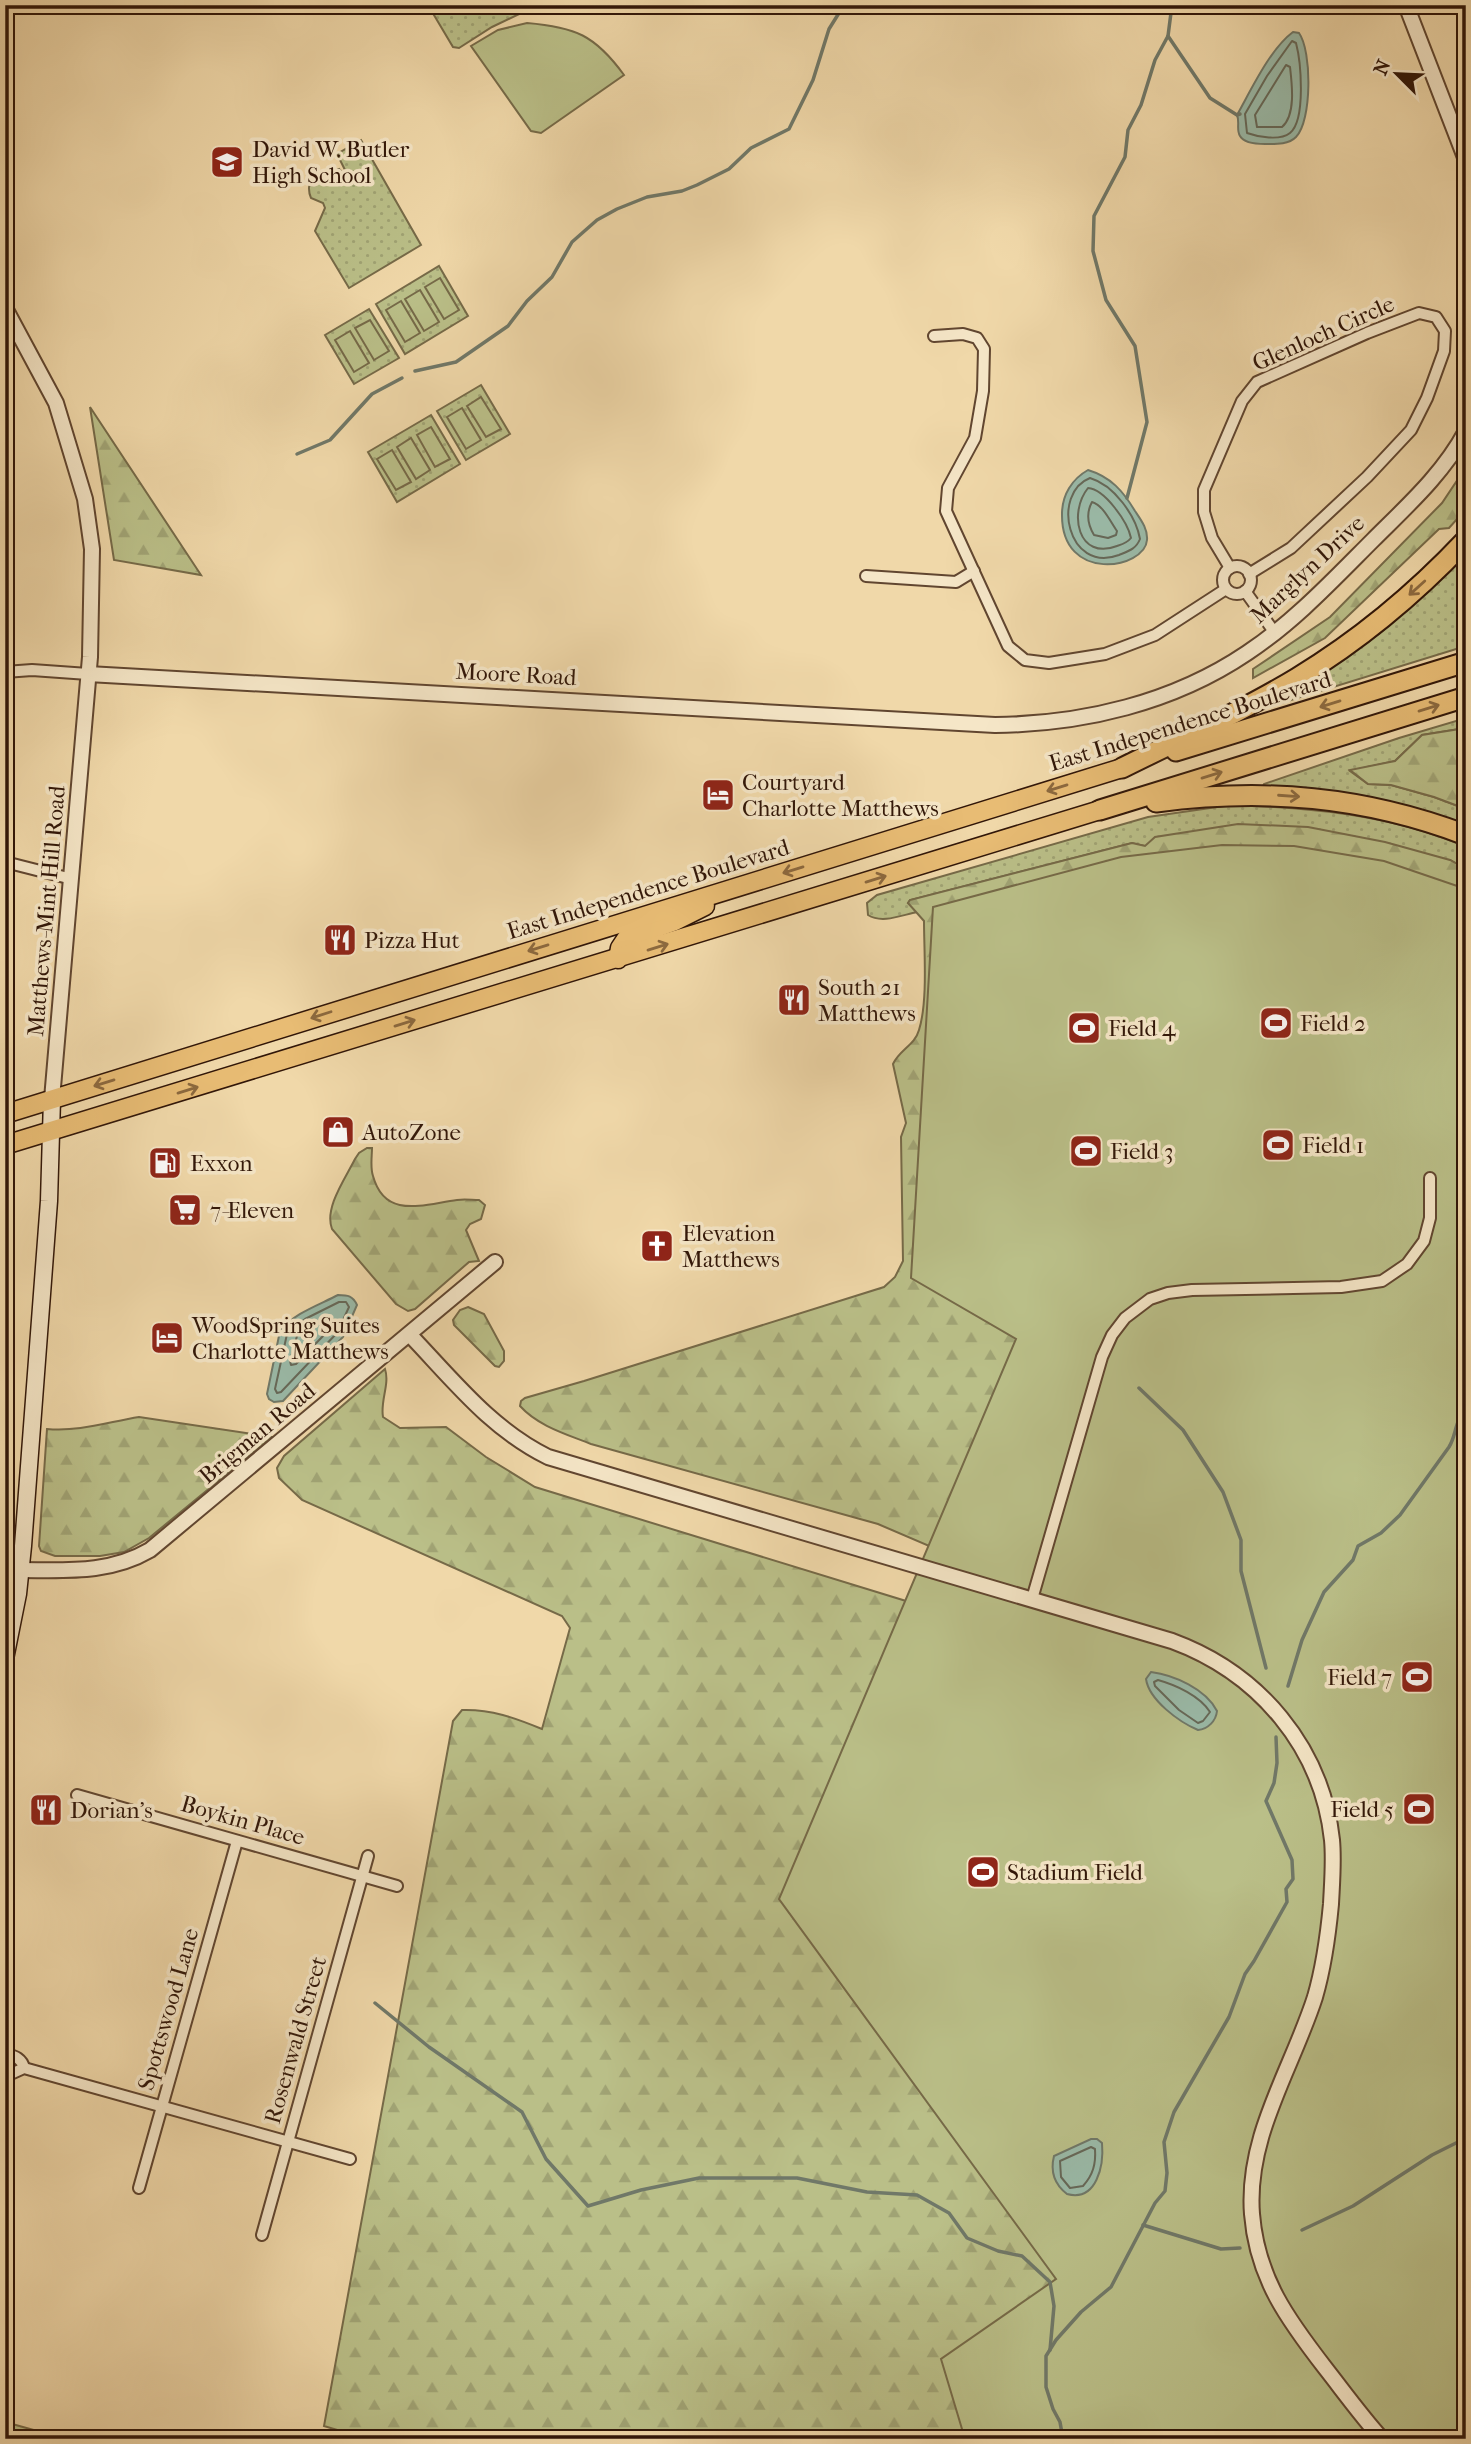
<svg xmlns="http://www.w3.org/2000/svg" width="1471" height="2444" font-family="'IM FELL French Canon',serif">
<style>
.green{fill:url(#green-dots);stroke:#766a48;stroke-width:2}
.forest{fill:url(#forest-firs);stroke:#766a48;stroke-width:2}
.pitch{fill:#babf88;stroke:#766a48;stroke-width:2}
.water{fill:#9abaa8;stroke:#707868;stroke-width:2}
.lines{fill:none;stroke-linecap:round;stroke-linejoin:round}
.shore{stroke:#666858;stroke-width:2}
.stream{stroke:#707868;stroke-width:3.5}
.minor-casing{stroke:#614630;stroke-width:14}
.tertiary-casing{stroke:#614630;stroke-width:18}
.secondary-casing{stroke:#311608;stroke-width:19}
.trunk-casing{stroke:#311608;stroke-width:21}
.motorway-casing{stroke:#311608;stroke-width:23}
.minor{stroke:#f5e6c7;stroke-width:10}
.tertiary{stroke:#f5e6c7;stroke-width:14}
.secondary{stroke:#f5e6c7;stroke-width:16}
.trunk{stroke:#e8bc74;stroke-width:18}
.motorway{stroke:#e8bc74;stroke-width:19}
.oneway{stroke:#8c693e}
.labels{text-anchor:middle;stroke-width:7;stroke-linejoin:round;paint-order:stroke}
.poi-label{font-size:23px;fill:#311608;stroke:#f5e6c7;text-anchor:start}
.street-label{font-size:23px;fill:#311608;stroke:#f5e6c7}
</style>
<defs>
<pattern id="green-dots" width="8" height="8" patternUnits="userSpaceOnUse" patternTransform="scale(1.75)"><rect width="8" height="8" fill="#babf88"/><path d="M2 2h.1M6 6h.1" fill="none" stroke="#a0a374" stroke-width="1.8" stroke-linecap="round"/></pattern>
<pattern id="forest-firs" width="22" height="20" patternUnits="userSpaceOnUse" patternTransform="scale(1.75)"><rect width="22" height="20" fill="#babf88"/><path d="M5 1l3.5 6h-7zM16 11l3.5 6h-7z" fill="#a0a374"/></pattern>
</defs>
<rect width="100%" height="100%" fill="#f0d8a9"/>
<filter id="stains"><feTurbulence type="fractalNoise" baseFrequency=".00286" numOctaves="4"/><feColorMatrix values="0 0 0 0 .2 0 0 0 0 .09 0 0 0 0 .02 0 0 0 .5 -.17"/></filter>
<radialGradient id="worn" r=".72"><stop offset=".6" stop-color="#630" stop-opacity="0"/><stop offset="1" stop-color="#630" stop-opacity=".3"/></radialGradient>
<g class="green">
<polygon points="428,5 538,5 492,27 459,48 453,47"/>
<path d="M361,140L421,245L349,288L315,231L325,208L323,203L311,198C305,185 313,165 329,173L339,169L343,173L346,172L337,154Z"/>
<polygon points="439,266 468,316 405,354 376,304"/>
<polygon points="369,309 399,358 354,384 325,335"/>
<polygon points="481,385 510,434 466,460 437,411"/>
<polygon points="431,415 460,464 397,502 368,452"/>
<polygon points="1466,552 1466,646 1265,708 1379,634 1425,594"/>
<polygon points="1466,718 1466,728 1422,735 1395,761 1350,771 1368,784 1391,785 1434,797 1466,809 1466,827 1263,786 1264,784 1399,738"/>
<path d="M1231,805C1312,808 1390,814 1466,847V869L1450,860L1145,846L1132,843L910,900L908,903L917,912C902,915 882,924 868,915L867,903L877,895L1148,817Z"/>
</g>
<g class="forest">
<polygon points="90,407 201,575 114,560"/>
<polygon points="1466,467 1466,509 1449,528 1439,529 1325,638 1253,678 1253,669 1330,617 1442,503"/>
<polygon points="1466,728 1466,809 1434,797 1391,785 1368,784 1350,770 1395,761 1422,735"/>
<path d="M1238,824L1308,827L1385,842L1450,860L1466,869V923L1029,1320L950,1555L878,1524L591,1444C566,1434 538,1426 520,1406L521,1401L525,1398L584,1381L884,1287L895,1277L903,1261L901,1137L906,1123L893,1064C899,1050 915,1045 919,1030C928,1001 924,952 924,921L908,903L910,900L1132,843L1145,846L1155,837Z"/>
<path d="M367,1148H372C372,1157 370,1167 373,1176C385,1220 424,1204 457,1200C464,1199 472,1200 479,1200L485,1205L481,1219L470,1224L466,1230L479,1261L469,1262L415,1309L408,1311L396,1304L332,1229C324,1208 345,1179 355,1159L359,1153Z"/>
<polygon points="468,1307 484,1314 504,1351 504,1361 499,1367 495,1366 454,1325 453,1320 460,1310"/>
<path d="M385,1369C390,1384 380,1401 383,1417L400,1428L446,1427L486,1457L535,1487L906,1601L838,1831L1056,2279L1022,2439H367L324,2426L453,1721L462,1710C491,1709 515,1718 542,1729L570,1628L562,1616L302,1500L279,1478L277,1468L284,1456Z"/>
<path d="M139,1417L272,1437L149,1538L124,1552L100,1556H55L41,1551L39,1546L47,1429C79,1432 108,1422 139,1417Z"/>
<polygon points="5,2422 66,2439 5,2439"/>
</g>
<g class="pitch">
<path d="M527,23C575,27 595,35 624,75L541,133L531,131L471,46L498,30Z"/>
<polygon points="440,278 459,310 444,319 425,287"/>
<polygon points="420,290 439,322 424,331 405,299"/>
<polygon points="401,301 420,333 405,342 386,310"/>
<polygon points="370,320 389,351 374,360 355,328"/>
<polygon points="350,331 369,363 354,372 335,340"/>
<polygon points="481,397 501,429 486,437 467,406"/>
<polygon points="462,408 481,440 466,449 447,417"/>
<polygon points="431,427 450,459 435,467 417,435"/>
<polygon points="411,438 430,470 416,479 397,447"/>
<polygon points="392,450 411,482 396,490 377,459"/>
<polygon points="1222,845 1294,846 1384,861 1466,889 1466,2439 965,2439 941,2359 1056,2279 779,1899 1016,1339 911,1278 933,907 1121,857"/>
</g>
<g class="water">
<path d="M1293,32L1299,33C1312,51 1312,121 1296,137C1288,145 1275,144 1265,144C1257,144 1244,143 1240,136C1236,130 1240,122 1237,115C1251,90 1270,49 1293,32Z"/>
<path d="M1088,470C1111,477 1123,491 1135,511C1141,520 1148,529 1147,540C1145,569 1061,584 1062,514C1062,495 1072,479 1088,470Z"/>
<path d="M338,1295C348,1295 353,1296 357,1305L343,1337L283,1401L274,1402L269,1399L267,1394L280,1331C294,1313 319,1305 338,1295Z"/>
<path d="M1151,1672C1174,1675 1206,1689 1217,1711C1216,1721 1208,1729 1198,1730C1179,1722 1149,1700 1146,1679Z"/>
<path d="M1091,2139H1097L1102,2143C1104,2165 1097,2202 1067,2194C1054,2184 1050,2172 1054,2156Z"/>
</g>
<g class="lines">
<g class="shore">
<path d="M1292,41L1296,43C1301,62 1306,120 1290,133C1280,141 1258,137 1247,133L1245,114L1267,76Z"/>
<path d="M1286,65L1290,67C1292,84 1296,115 1282,127H1257L1255,115Z"/>
<path d="M1090,478C1114,485 1136,516 1140,539C1136,549 1129,551 1119,555C1067,574 1051,493 1090,478Z"/>
<path d="M1088,488C1105,489 1128,523 1131,538C1127,543 1123,544 1117,546C1078,561 1068,513 1088,488Z"/>
<path d="M1092,502C1103,505 1110,521 1117,531L1116,535L1108,538L1094,535C1088,525 1086,513 1092,502Z"/>
<polygon points="339,1302 346,1302 349,1307 337,1333 281,1392 277,1393 275,1389 287,1334 305,1319"/>
<polygon points="328,1317 334,1320 324,1335 296,1364 291,1365 290,1361 297,1336"/>
<path d="M1158,1680C1176,1685 1200,1696 1210,1712L1203,1721L1198,1723L1179,1710L1155,1686L1154,1682Z"/>
<path d="M1091,2147L1095,2149C1096,2164 1093,2175 1083,2186L1070,2188L1061,2177L1060,2161Z"/>
</g>
<g class="stream">
<polyline points="1168,36 1210,98 1237,115 1240,114"/>
<polyline points="415,371 456,362 508,326 527,301 552,277 572,242 597,220 617,209 647,197 682,191 697,185 729,169 751,148 789,129 813,80 829,29 844,5"/>
<polyline points="297,454 330,440 372,394 402,378"/>
<polyline points="1127,498 1147,422 1135,346 1106,300 1093,251 1094,216 1125,157 1128,130 1141,105 1155,60 1168,36 1172,5"/>
<polyline points="1139,1388 1183,1430 1223,1492 1241,1540 1241,1571 1266,1668"/>
<path d="M1288,1686L1302,1640L1324,1592L1353,1560L1358,1546L1381,1533L1400,1515L1449,1447C1457,1434 1454,1421 1466,1411"/>
<polyline points="375,2003 429,2047 522,2112 546,2159 588,2206 641,2190 699,2178 797,2178 867,2192 917,2195 949,2213 967,2238 998,2251 1022,2256 1050,2282 1054,2306 1050,2350"/>
<polyline points="1143,2225 1221,2249 1240,2248"/>
<polyline points="1302,2230 1353,2206 1432,2155 1466,2138"/>
<polyline points="1063,2439 1060,2422 1053,2409 1046,2387 1046,2356 1056,2340 1081,2312 1111,2287 1155,2203 1165,2191 1167,2173 1164,2142 1174,2112 1229,2017 1245,1974 1254,1961 1287,1902 1286,1889 1293,1879 1292,1860 1266,1801 1274,1783 1277,1763 1276,1737"/>
</g>
<defs>
<g id="minor">
<polyline points="934,336 963,334 977,338 984,349 983,391 975,438 948,488 946,511 1008,646 1025,660 1049,663 1105,654 1155,635 1226,589"/>
<circle cx="1237" cy="580" r="14"/>
<polyline points="1230,568 1212,538 1204,512 1204,490 1242,401 1257,382 1367,333 1419,313 1436,317 1445,331 1444,351 1427,398 1411,430 1367,477 1291,548 1249,574"/>
<polyline points="866,576 956,582 974,571"/>
<polyline points="1245,591 1275,633"/>
<polyline points="5,672 32,670 88,674"/>
<polyline points="5,862 72,879"/>
<polyline points="1032,1599 1102,1357 1112,1335 1125,1318 1150,1299 1168,1293 1192,1290 1341,1287 1382,1281 1407,1264 1424,1241 1430,1218 1430,1178"/>
<polyline points="77,1795 397,1886"/>
<path d="M5,2053C14,2056 22,2058 24,2068"/>
<polyline points="5,2070 13,2073 24,2068 350,2159"/>
<polyline points="139,2188 237,1841"/>
<polyline points="262,2235 368,1856"/>
</g>
<g id="tertiary">
<polyline points="1406,5 1466,160"/>
<polyline points="5,308 56,403 85,499 92,549 90,657 52,1099"/>
<path d="M88,674L995,725C1083,724 1173,703 1247,653C1294,622 1333,580 1373,540C1407,506 1443,474 1466,431"/>
<path d="M410,1335C453,1380 491,1429 548,1457L1172,1641C1259,1673 1322,1747 1332,1840C1334,1861 1332,1883 1331,1904C1328,1936 1324,1966 1315,1997C1292,2069 1246,2136 1252,2214C1257,2278 1288,2320 1326,2369C1344,2392 1362,2417 1382,2439"/>
<path d="M20,1570C66,1570 109,1574 150,1550L495,1262"/>
</g>
<polyline id="secondary" points="5,1659 18,1594 23,1546 49,1201 52,1099"/>
<g id="trunk">
<polyline points="618,959 620,948 626,939 675,921 705,906"/>
<polyline points="5,1114 1122,768"/>
<polyline points="5,1145 1100,810"/>
</g>
<g id="motorway">
<polyline points="1176,751 1466,662"/>
<path d="M1122,768C1180,739 1241,712 1297,678C1360,640 1416,593 1466,540"/>
<path d="M1156,802C1265,788 1363,796 1466,835"/>
<polyline points="1100,810 1466,697"/>
</g>
</defs>
<use href="#minor" class="minor-casing"/>
<use href="#tertiary" class="tertiary-casing"/>
<use href="#secondary" class="secondary-casing"/>
<use href="#trunk" class="trunk-casing"/>
<use href="#motorway" class="motorway-casing"/>
<use href="#minor" class="minor"/>
<use href="#tertiary" class="tertiary"/>
<use href="#secondary" class="secondary"/>
<use href="#trunk" class="trunk"/>
<use href="#motorway" class="motorway"/>
</g>
<defs><path id="oneway-shaft" d="M-6 0H5M1.5-3L5.5 0L1.5 3" fill="none" stroke-width="1.6" stroke-linecap="round" stroke-linejoin="round" transform="scale(1.75)"/></defs>
<g class="oneway">
<use href="#oneway-shaft" transform="translate(1417 588) rotate(138)"/>
<use href="#oneway-shaft" transform="translate(1330 704) rotate(163)"/>
<use href="#oneway-shaft" transform="translate(1429 708) rotate(-17)"/>
<use href="#oneway-shaft" transform="translate(1212 775) rotate(-17)"/>
<use href="#oneway-shaft" transform="translate(1057 788) rotate(163)"/>
<use href="#oneway-shaft" transform="translate(1289 796) rotate(4)"/>
<use href="#oneway-shaft" transform="translate(793 870) rotate(163)"/>
<use href="#oneway-shaft" transform="translate(876 879) rotate(-17)"/>
<use href="#oneway-shaft" transform="translate(658 947) rotate(-17)"/>
<use href="#oneway-shaft" transform="translate(538 948) rotate(163)"/>
<use href="#oneway-shaft" transform="translate(321 1015) rotate(162)"/>
<use href="#oneway-shaft" transform="translate(405 1023) rotate(-17)"/>
<use href="#oneway-shaft" transform="translate(104 1083) rotate(163)"/>
<use href="#oneway-shaft" transform="translate(188 1090) rotate(-17)"/>
</g>
<defs>
<symbol id="school-square" viewBox="-11 -11 22 22"><rect x="-9" y="-9" width="18" height="18" rx="4" fill="#8f2418" stroke="#f5e6c7"/><path d="M0-5L7-2L0 1L-7-2ZM-4 1L0 2.5L4 1V4Q0 6-4 4Z" fill="#fff"/></symbol>
<symbol id="hotel-square" viewBox="-11 -11 22 22"><rect x="-9" y="-9" width="18" height="18" rx="4" fill="#8f2418" stroke="#f5e6c7"/><path d="M-6-4.5h1.5V1H6V5H4.5V3h-9V5H-6ZM-4 0a1.8 1.8 0 1 1 3.6 0ZM.5 0V-2.5h3Q6-2.5 6 0Z" fill="#fff"/></symbol>
<symbol id="restaurant-square" viewBox="-11 -11 22 22"><rect x="-9" y="-9" width="18" height="18" rx="4" fill="#8f2418" stroke="#f5e6c7"/><path d="M-5-6h1v4h1v-4h1v4h1v-4h1v5L-1.5 .5V6h-2V.5L-5-1ZM5-6V6H3V1.5H1.5Q1.5-4 5-6Z" fill="#fff"/></symbol>
<symbol id="stadium-square" viewBox="-11 -11 22 22"><rect x="-9" y="-9" width="18" height="18" rx="4" fill="#8f2418" stroke="#f5e6c7"/><path d="M0-5a6.5 5 0 1 0 0 10a6.5 5 0 1 0 0-10ZM-3.5-1.8h7v3.6h-7Z" fill="#fff"/></symbol>
<symbol id="shop-square" viewBox="-11 -11 22 22"><rect x="-9" y="-9" width="18" height="18" rx="4" fill="#8f2418" stroke="#f5e6c7"/><path d="M-5-2.5h2.3a2.7 3.5 0 0 1 5.4 0H5L5.5 6h-11ZM-1.5-2.5h3a1.5 2.3 0 0 0-3 0Z" fill="#fff"/></symbol>
<symbol id="fuel-square" viewBox="-11 -11 22 22"><rect x="-9" y="-9" width="18" height="18" rx="4" fill="#8f2418" stroke="#f5e6c7"/><path d="M-5.5-6h7V0h2V4h1.3V-2.5L3-4.5l.8-.8L6-3V5H2.5V1h-1V6h-7ZM-4.2-4.7v3.2H.2V-4.7Z" fill="#fff"/></symbol>
<symbol id="supermarket-square" viewBox="-11 -11 22 22"><rect x="-9" y="-9" width="18" height="18" rx="4" fill="#8f2418" stroke="#f5e6c7"/><path d="M-6-5.5h2.5l.6 2H6L4.5 2H-2.5L-4.4-4H-6ZM-1.5 3.2a1.3 1.3 0 1 0 .1 0ZM3 3.2a1.3 1.3 0 1 0 .1 0Z" fill="#fff"/></symbol>
<symbol id="church-square" viewBox="-11 -11 22 22"><rect x="-9" y="-9" width="18" height="18" rx="4" fill="#8f2418" stroke="#f5e6c7"/><path d="M-1.2-6h2.4v3.5h3.3v2.4h-3.3V6h-2.4V-.1h-3.3v-2.4h3.3Z" fill="#fff"/></symbol>
</defs>
<g fill-rule="evenodd">
<use href="#school-square" x="208" y="143" width="38" height="38"/>
<use href="#hotel-square" x="699" y="776" width="38" height="38"/>
<use href="#restaurant-square" x="321" y="921" width="38" height="38"/>
<use href="#restaurant-square" x="775" y="981" width="38" height="38"/>
<use href="#stadium-square" x="1257" y="1004" width="38" height="38"/>
<use href="#stadium-square" x="1065" y="1009" width="38" height="38"/>
<use href="#shop-square" x="319" y="1113" width="38" height="38"/>
<use href="#stadium-square" x="1259" y="1126" width="38" height="38"/>
<use href="#stadium-square" x="1067" y="1132" width="38" height="38"/>
<use href="#fuel-square" x="146" y="1144" width="38" height="38"/>
<use href="#supermarket-square" x="166" y="1191" width="38" height="38"/>
<use href="#church-square" x="638" y="1227" width="38" height="38"/>
<use href="#hotel-square" x="148" y="1319" width="38" height="38"/>
<use href="#stadium-square" x="1398" y="1658" width="38" height="38"/>
<use href="#stadium-square" x="1400" y="1790" width="38" height="38"/>
<use href="#restaurant-square" x="27" y="1791" width="38" height="38"/>
<use href="#stadium-square" x="964" y="1853" width="38" height="38"/>
</g>
<g class="labels">
<g class="poi-label">
<text x="252" y="157">David W. Butler<tspan x="252" dy="26">High School</tspan></text>
<text x="742" y="790">Courtyard<tspan x="742" dy="26">Charlotte Matthews</tspan></text>
<text x="364" y="948">Pizza Hut</text>
<text x="818" y="995">South 21<tspan x="818" dy="26">Matthews</tspan></text>
<text x="1300" y="1031">Field 2</text>
<text x="1108" y="1036">Field 4</text>
<text x="362" y="1140">AutoZone</text>
<text x="1302" y="1153">Field 1</text>
<text x="1110" y="1159">Field 3</text>
<text x="190" y="1171">Exxon</text>
<text x="210" y="1218">7-Eleven</text>
<text x="682" y="1241">Elevation<tspan x="682" dy="26">Matthews</tspan></text>
<text x="192" y="1333">WoodSpring Suites<tspan x="192" dy="26">Charlotte Matthews</tspan></text>
<text x="1392" y="1685" text-anchor="end">Field 7</text>
<text x="1394" y="1817" text-anchor="end">Field 5</text>
<text x="70" y="1818">Dorian's</text>
<text x="1007" y="1880">Stadium Field</text>
</g>
<g class="street-label">
<text transform="translate(1323 333) rotate(-24)" y="8">Glenloch Circle</text>
<text transform="translate(1307 569) rotate(-43)" y="8">Marglyn Drive</text>
<text transform="translate(516 674) rotate(3)" y="8">Moore Road</text>
<text transform="translate(1190 721) rotate(-17)" y="8">East Independence Boulevard</text>
<text transform="translate(648 889) rotate(-17)" y="8">East Independence Boulevard</text>
<text transform="translate(46 911) rotate(-85)" y="8">Matthews-Mint Hill Road</text>
<text transform="translate(257 1433) rotate(-40)" y="8">Brigman Road</text>
<text transform="translate(243 1820) rotate(16)" y="8">Boykin Place</text>
<text transform="translate(168 2009) rotate(-74)" y="8">Spottswood Lane</text>
<text transform="translate(295 2040) rotate(-74)" y="8">Rosenwald Street</text>
</g>
</g>
<rect width="1471" height="2444" fill="none" stroke="#f0d8a9" stroke-width="28"/>
<rect x="7" y="7" width="1457" height="2430" fill="none" stroke="#311608" stroke-width="3.5"/>
<rect x="14" y="14" width="1443" height="2416" fill="none" stroke="#311608" stroke-width="2"/>
<g transform="translate(1397 74) rotate(294)" stroke="#f5e6c7" stroke-width="5" paint-order="stroke">
<path d="M0-5L12 26L0 18L-12 26Z" fill="#311608"/>
<text y="-10" font-size="19" font-weight="bold" text-anchor="middle" fill="#311608">N</text>
</g>
<rect width="100%" height="100%" filter="url(#stains)"/>
<rect width="100%" height="100%" fill="url(#worn)"/>
</svg>
